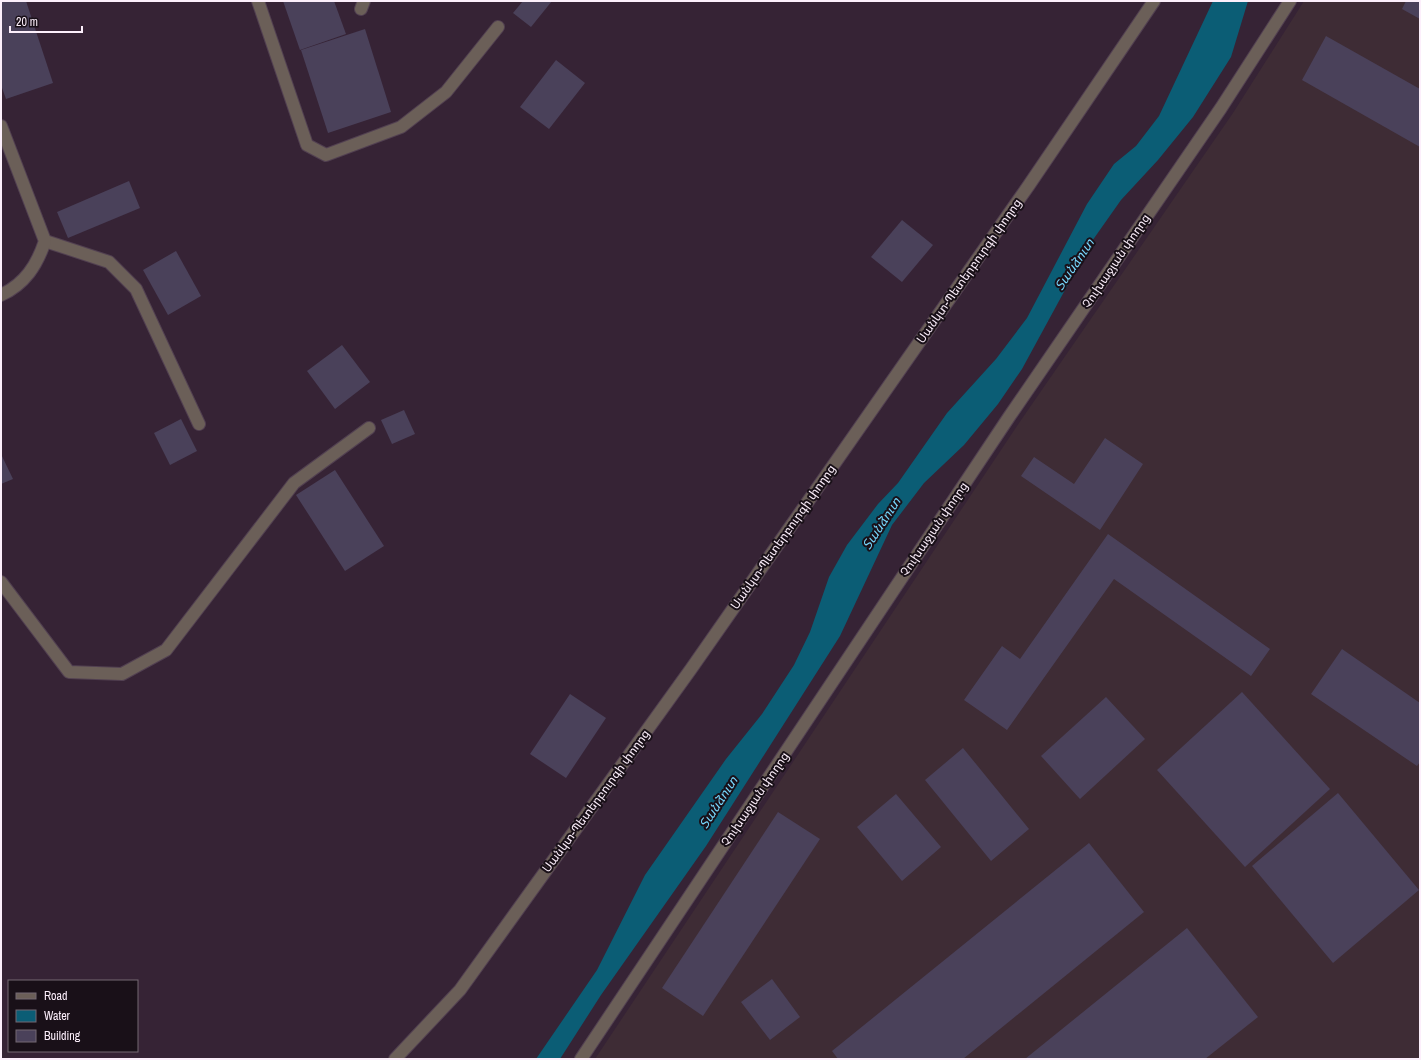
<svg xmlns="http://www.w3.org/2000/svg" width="1421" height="1060" font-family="'Archivo Narrow','Noto Sans Armenian',sans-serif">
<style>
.industrial{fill:#3e2c35}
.water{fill:#0b5d75}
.building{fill:#4a415a}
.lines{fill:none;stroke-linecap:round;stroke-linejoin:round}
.lane-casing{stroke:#524051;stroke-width:14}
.street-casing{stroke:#524051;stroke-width:14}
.lane{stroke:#6b5f58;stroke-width:12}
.street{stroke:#6b5f58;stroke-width:12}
.labels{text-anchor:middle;stroke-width:4;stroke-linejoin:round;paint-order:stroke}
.street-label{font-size:12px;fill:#fceffb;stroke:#191018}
.water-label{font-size:13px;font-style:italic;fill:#77d8fd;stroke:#191018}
</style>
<rect width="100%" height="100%" fill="#362335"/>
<polygon class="industrial" points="1304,1 1420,1 1420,1059 595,1059 1019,423 1233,113"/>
<polygon class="water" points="1213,1 1248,1 1231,57 1193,117 1158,160 1121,200 1090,244 1022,369 998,404 964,445 924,483 892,525 840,636 706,846 601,995 560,1059 536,1059 597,970 645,875 726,759 762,714 794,665 810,632 829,577 847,545 878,504 898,483 947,413 996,359 1027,318 1087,204 1114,164 1136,146 1159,116"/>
<g class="building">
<polygon points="1,1 26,1 53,83 6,99 1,85"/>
<polygon points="283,1 334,1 346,34 300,50"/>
<polygon points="523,1 552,1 531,27 513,13"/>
<polygon points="1406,1 1420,1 1420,19 1402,9"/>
<polygon points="365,29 391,112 328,133 301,50"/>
<polygon points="1326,36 1420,89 1420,147 1302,80"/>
<polygon points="556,60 585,83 549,129 520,107"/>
<polygon points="129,181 140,208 68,238 57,212"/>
<polygon points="902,220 933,245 902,282 871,257"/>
<polygon points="176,251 201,296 168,315 143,270"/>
<polygon points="342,345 370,382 335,409 307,371"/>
<polygon points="404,410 415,434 392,444 381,420"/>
<polygon points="181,419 197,451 170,465 154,433"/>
<polygon points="1105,438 1143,464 1100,530 1021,476 1034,457 1074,484"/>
<polygon points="1,454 13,479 1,484"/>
<polygon points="335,470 384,546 345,571 296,495"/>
<polygon points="1108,534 1270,649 1251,676 1114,579 1007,730 964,700 1002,646 1020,659"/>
<polygon points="1342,649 1420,703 1420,762 1417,766 1311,694"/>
<polygon points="1242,692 1330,789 1245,867 1157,770"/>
<polygon points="570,694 606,718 566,778 530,754"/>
<polygon points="1106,697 1145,739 1080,799 1041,756"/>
<polygon points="963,748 1029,829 991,861 925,780"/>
<polygon points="1338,793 1419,890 1333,963 1252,866"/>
<polygon points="896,794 941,847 902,881 857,827"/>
<polygon points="778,812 820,839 703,1016 662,988"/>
<polygon points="1089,843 1144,912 963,1059 838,1059 832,1051"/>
<polygon points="1187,928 1258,1017 1205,1059 1025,1059"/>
<polygon points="772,979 800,1017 770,1040 741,1002"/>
</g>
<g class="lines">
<defs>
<g id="lane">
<polyline points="258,1 307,145 326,155 401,127 446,92 498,27"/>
<polyline points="361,9 364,1"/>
<polyline points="45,241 109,262 136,289 199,424"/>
<polyline points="1,582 69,672 122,674 166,650 294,483 369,428"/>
</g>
<g id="street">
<path d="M1,126L45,241C37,265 25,284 1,295"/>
<polyline points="395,1059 460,990 691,669 1029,185 1154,1"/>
<polyline points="581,1059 1009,417 1221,108 1290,1"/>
</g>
</defs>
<use href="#lane" class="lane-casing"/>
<use href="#street" class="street-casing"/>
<use href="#lane" class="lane"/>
<use href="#street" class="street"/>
</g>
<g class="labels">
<g class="street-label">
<text transform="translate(1116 261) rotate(-56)" y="4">Չուխաջյան փողոց</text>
<text transform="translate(969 271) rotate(-55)" y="4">Սանկտ-Պետերբուրգի փողոց</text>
<text transform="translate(934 529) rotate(-56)" y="4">Չուխաջյան փողոց</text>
<text transform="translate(783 537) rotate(-55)" y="4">Սանկտ-Պետերբուրգի փողոց</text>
<text transform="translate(755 799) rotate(-56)" y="4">Չուխաջյան փողոց</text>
<text transform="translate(596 801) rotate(-54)" y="4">Սանկտ-Պետերբուրգի փողոց</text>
</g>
<g class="water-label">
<text transform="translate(1074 264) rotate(-56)" y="5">Տանձուտ</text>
<text transform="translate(881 523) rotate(-57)" y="5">Տանձուտ</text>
<text transform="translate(718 802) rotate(-57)" y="5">Տանձուտ</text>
</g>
</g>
<rect width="1421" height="1060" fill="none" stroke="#fceffb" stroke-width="4"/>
<rect x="8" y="980" width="130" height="72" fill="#191018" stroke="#746973"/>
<rect x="16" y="993" width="20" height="6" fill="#6b5f58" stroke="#746973"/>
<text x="44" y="1000" font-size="12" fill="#fceffb">Road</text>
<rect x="16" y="1010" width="20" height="12" fill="#0b5d75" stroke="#746973"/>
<text x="44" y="1020" font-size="12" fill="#fceffb">Water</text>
<rect x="16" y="1030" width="20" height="12" fill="#4a415a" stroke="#746973"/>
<text x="44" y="1040" font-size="12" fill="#fceffb">Building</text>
<path d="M10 26v6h72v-6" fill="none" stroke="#fceffb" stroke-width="2"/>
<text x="16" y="26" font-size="12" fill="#fceffb" stroke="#191018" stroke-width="3" paint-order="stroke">20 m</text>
</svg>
